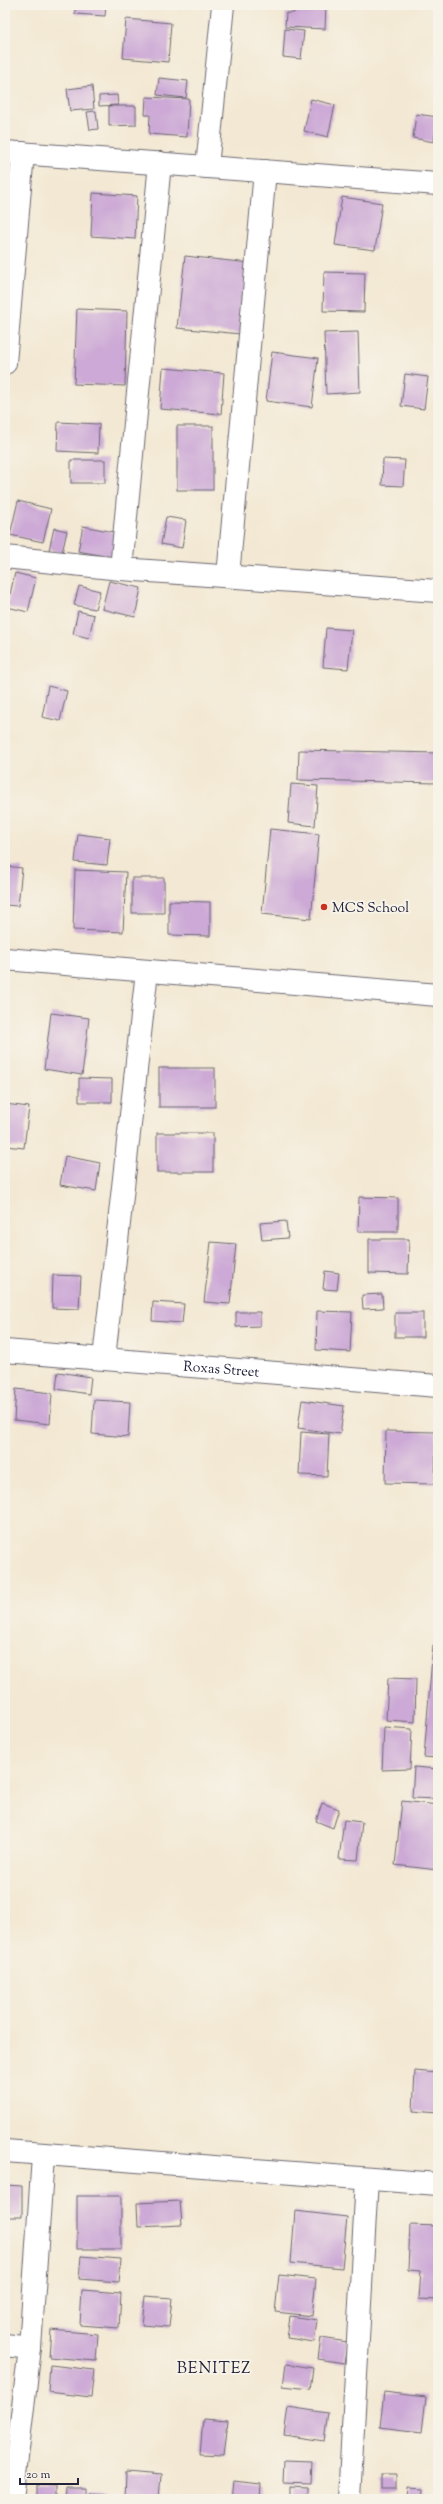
<svg xmlns="http://www.w3.org/2000/svg" width="443" height="2504" font-family="'Sorts Mill Goudy',serif">
<style>
.building{fill:#cca9d6}
.lines{fill:none;stroke-linecap:round;stroke-linejoin:round}
.minor-casing{stroke:#6b6770;stroke-width:24}
.secondary-casing{stroke:#6b6770;stroke-width:24}
.minor{stroke:#fff;stroke-width:22}
.secondary{stroke:#fff;stroke-width:22}
.poi-dot{fill:#c8321e;stroke:#f7f3e8;stroke-width:1.5}
.labels{text-anchor:middle;stroke-width:4;stroke-linejoin:round;paint-order:stroke}
.poi-label{font-size:14px;fill:#22223b;stroke:#f7f3e8;text-anchor:start}
.street-label{font-size:14px;fill:#22223b;stroke:#f7f3e8}
.quarter-label{font-size:16px;letter-spacing:1px;fill:#22223b;stroke:#f7f3e8}
</style>
<rect width="100%" height="100%" fill="#f7f3e8"/>
<filter id="ink" filterUnits="userSpaceOnUse"><feTurbulence type="fractalNoise" baseFrequency=".025" numOctaves="2"/><feDisplacementMap in="SourceGraphic" scale="8" xChannelSelector="R" yChannelSelector="G"/><feConvolveMatrix kernelMatrix="1 2 1 2 8 2 1 2 1" color-interpolation-filters="sRGB"/></filter>
<filter id="wash" filterUnits="userSpaceOnUse"><feTurbulence type="fractalNoise" baseFrequency=".012" numOctaves="4" result="noise"/><feDisplacementMap in="SourceGraphic" scale="16" xChannelSelector="R" yChannelSelector="G"/><feGaussianBlur stdDeviation="0.9" result="paint"/><feColorMatrix in="noise" values="0 0 0 0 0 0 0 0 0 0 0 0 0 0 0 0 0 1.4 0 .05"/><feComposite in="paint" operator="in"/></filter>
<g filter="url(#wash)">
<rect width="100%" height="100%" fill="#f3e8d3"/>
<g id="blocks">
<g class="building">
<polygon points="75,5 106,5 105,16 75,14"/>
<polygon points="294,5 326,5 325,29 285,27 286,13 294,13"/>
<polygon points="126,19 171,23 168,62 123,58"/>
<polygon points="285,29 304,31 301,59 283,57"/>
<polygon points="159,78 188,81 186,98 157,95"/>
<polygon points="92,86 94,109 70,111 67,89"/>
<polygon points="117,95 118,105 99,106 99,96"/>
<polygon points="146,97 189,99 187,137 149,134 150,115 145,115"/>
<polygon points="311,99 335,105 328,137 304,131"/>
<polygon points="109,106 136,106 136,125 109,126"/>
<polygon points="96,111 98,129 90,130 87,112"/>
<polygon points="416,114 438,117 434,142 413,138"/>
<polygon points="93,193 137,196 135,239 91,236"/>
<polygon points="342,197 382,203 375,250 335,245"/>
<polygon points="185,256 249,263 241,334 177,328"/>
<polygon points="324,272 365,273 364,312 323,311"/>
<polygon points="77,309 127,311 125,386 74,384"/>
<polygon points="358,332 360,392 326,394 324,333"/>
<polygon points="272,352 318,358 312,407 266,401"/>
<polygon points="163,368 224,373 221,414 160,409"/>
<polygon points="405,374 428,377 424,409 401,406"/>
<polygon points="58,422 99,424 98,453 57,451"/>
<rect x="177" y="426" width="36" height="64"/>
<polygon points="383,459 405,460 403,486 382,485"/>
<rect x="71" y="460" width="34" height="23"/>
<polygon points="18,501 51,509 43,542 10,535"/>
<polygon points="166,517 186,520 182,548 161,544"/>
<polygon points="83,526 119,533 114,558 78,551"/>
<polygon points="54,528 67,531 62,553 49,550"/>
<polygon points="15,573 36,578 28,612 7,607"/>
<polygon points="109,581 141,588 135,617 102,609"/>
<polygon points="79,586 100,591 95,609 74,605"/>
<polygon points="78,611 94,615 89,638 73,634"/>
<polygon points="326,628 352,630 348,669 323,667"/>
<polygon points="48,686 67,691 60,721 42,717"/>
<polygon points="299,750 438,753 438,783 298,780"/>
<polygon points="291,784 318,786 315,826 288,823"/>
<polygon points="270,829 319,834 311,919 262,914"/>
<polygon points="78,834 110,838 107,865 75,862"/>
<polygon points="5,866 22,868 18,906 5,905"/>
<polygon points="75,870 126,872 123,932 73,930"/>
<rect x="132" y="878" width="32" height="35"/>
<polygon points="169,901 210,902 210,936 169,935"/>
<polygon points="51,1013 89,1018 82,1075 44,1069"/>
<rect x="159" y="1068" width="56" height="39"/>
<polygon points="79,1078 112,1079 112,1102 79,1102"/>
<polygon points="5,1104 29,1107 24,1148 5,1146"/>
<rect x="157" y="1133" width="56" height="39"/>
<polygon points="65,1156 100,1163 96,1191 60,1185"/>
<polygon points="359,1197 398,1198 398,1232 358,1232"/>
<polygon points="286,1221 288,1238 262,1240 260,1223"/>
<polygon points="369,1239 409,1239 408,1274 369,1273"/>
<polygon points="211,1242 236,1244 230,1304 204,1302"/>
<polygon points="325,1271 339,1273 337,1290 323,1289"/>
<polygon points="53,1275 81,1276 79,1309 52,1308"/>
<polygon points="382,1294 383,1308 363,1309 362,1295"/>
<polygon points="153,1302 184,1304 182,1323 152,1321"/>
<polygon points="317,1311 352,1312 350,1352 316,1350"/>
<polygon points="236,1312 260,1312 260,1326 236,1327"/>
<rect x="395" y="1313" width="28" height="24"/>
<polygon points="58,1372 91,1377 89,1394 56,1389"/>
<polygon points="16,1389 52,1393 50,1424 14,1420"/>
<polygon points="94,1400 130,1402 128,1437 92,1434"/>
<polygon points="302,1400 344,1406 340,1434 298,1428"/>
<polygon points="386,1431 436,1432 435,1484 385,1483"/>
<polygon points="301,1432 329,1434 327,1476 299,1475"/>
<polygon points="433,1645 438,1645 438,1758 424,1757"/>
<polygon points="388,1678 416,1679 415,1722 386,1720"/>
<polygon points="384,1727 412,1729 410,1769 382,1770"/>
<polygon points="414,1767 438,1769 438,1799 412,1798"/>
<polygon points="402,1801 438,1805 438,1870 395,1865"/>
<polygon points="322,1803 339,1809 333,1828 316,1821"/>
<polygon points="344,1820 362,1822 358,1860 339,1859"/>
<polygon points="415,2071 438,2073 438,2113 413,2111"/>
<polygon points="5,2185 22,2186 22,2217 5,2217"/>
<rect x="77" y="2196" width="44" height="53"/>
<polygon points="180,2201 182,2225 138,2227 137,2203"/>
<polygon points="295,2211 347,2217 342,2268 291,2263"/>
<polygon points="410,2225 438,2226 438,2300 419,2299 421,2271 408,2270"/>
<polygon points="81,2256 121,2259 119,2282 79,2279"/>
<polygon points="279,2275 316,2279 312,2316 275,2312"/>
<polygon points="82,2290 121,2293 119,2328 80,2325"/>
<polygon points="145,2296 172,2298 169,2327 142,2325"/>
<polygon points="290,2316 317,2320 314,2342 287,2338"/>
<polygon points="51,2330 98,2334 96,2361 49,2357"/>
<polygon points="321,2338 348,2342 344,2363 318,2359"/>
<polygon points="286,2364 313,2368 310,2389 283,2386"/>
<polygon points="50,2365 94,2370 91,2397 48,2392"/>
<polygon points="384,2392 426,2397 422,2432 380,2427"/>
<polygon points="288,2407 328,2413 324,2441 284,2435"/>
<polygon points="203,2419 228,2421 224,2455 200,2454"/>
<polygon points="284,2460 312,2461 311,2483 283,2482"/>
<polygon points="126,2472 161,2475 159,2499 125,2498"/>
<rect x="381" y="2474" width="15" height="16"/>
<polygon points="233,2481 261,2484 260,2499 231,2499"/>
<polygon points="36,2485 55,2486 55,2499 36,2499"/>
<polygon points="290,2486 308,2487 308,2499 290,2499"/>
<polygon points="409,2487 424,2488 423,2499 408,2499"/>
<polygon points="66,2488 85,2488 85,2499 65,2499"/>
<polygon points="88,2493 107,2494 107,2499 88,2499"/>
</g>
</g>
</g>
<g filter="url(#ink)">
<use href="#blocks" fill-opacity="0" stroke="#6b6770" stroke-width="1"/>
<g class="lines">
<defs>
<g id="minor">
<polyline points="5,152 438,184"/>
<polyline points="207,167 223,5"/>
<polyline points="5,363 23,153"/>
<polyline points="5,557 121,569 438,591"/>
<polyline points="121,569 160,163"/>
<polyline points="228,576 265,171"/>
<path id="s1" d="M5,1351L438,1386"/>
<polyline points="104,1358 147,971"/>
<polyline points="5,2151 438,2184"/>
<polyline points="5,2345 30,2348"/>
<polyline points="12,2499 30,2348 43,2156"/>
<polyline points="349,2499 367,2179"/>
</g>
<polyline id="secondary" points="5,959 438,995"/>
</defs>
<use href="#minor" class="minor-casing"/>
<use href="#secondary" class="secondary-casing"/>
<use href="#minor" class="minor"/>
<use href="#secondary" class="secondary"/>
</g>
</g>
<circle class="poi-dot" cx="324" cy="907" r="4"/>
<g class="labels">
<g class="poi-label">
<text x="332" y="912">MCS School</text>
</g>
<g class="street-label">
<text dy="5" stroke="none"><textPath href="#s1" startOffset="217">Roxas Street</textPath></text>
</g>
<g class="quarter-label">
<text x="214" y="2373">BENITEZ</text>
</g>
</g>
<rect width="443" height="2504" fill="none" stroke="#f7f3e8" stroke-width="20"/>
<path d="M20 2478v6h58v-6" fill="none" stroke="#22223b" stroke-width="2"/>
<text x="26" y="2478" font-size="12" fill="#22223b" stroke="#f7f3e8" stroke-width="3" paint-order="stroke">20 m</text>
</svg>
